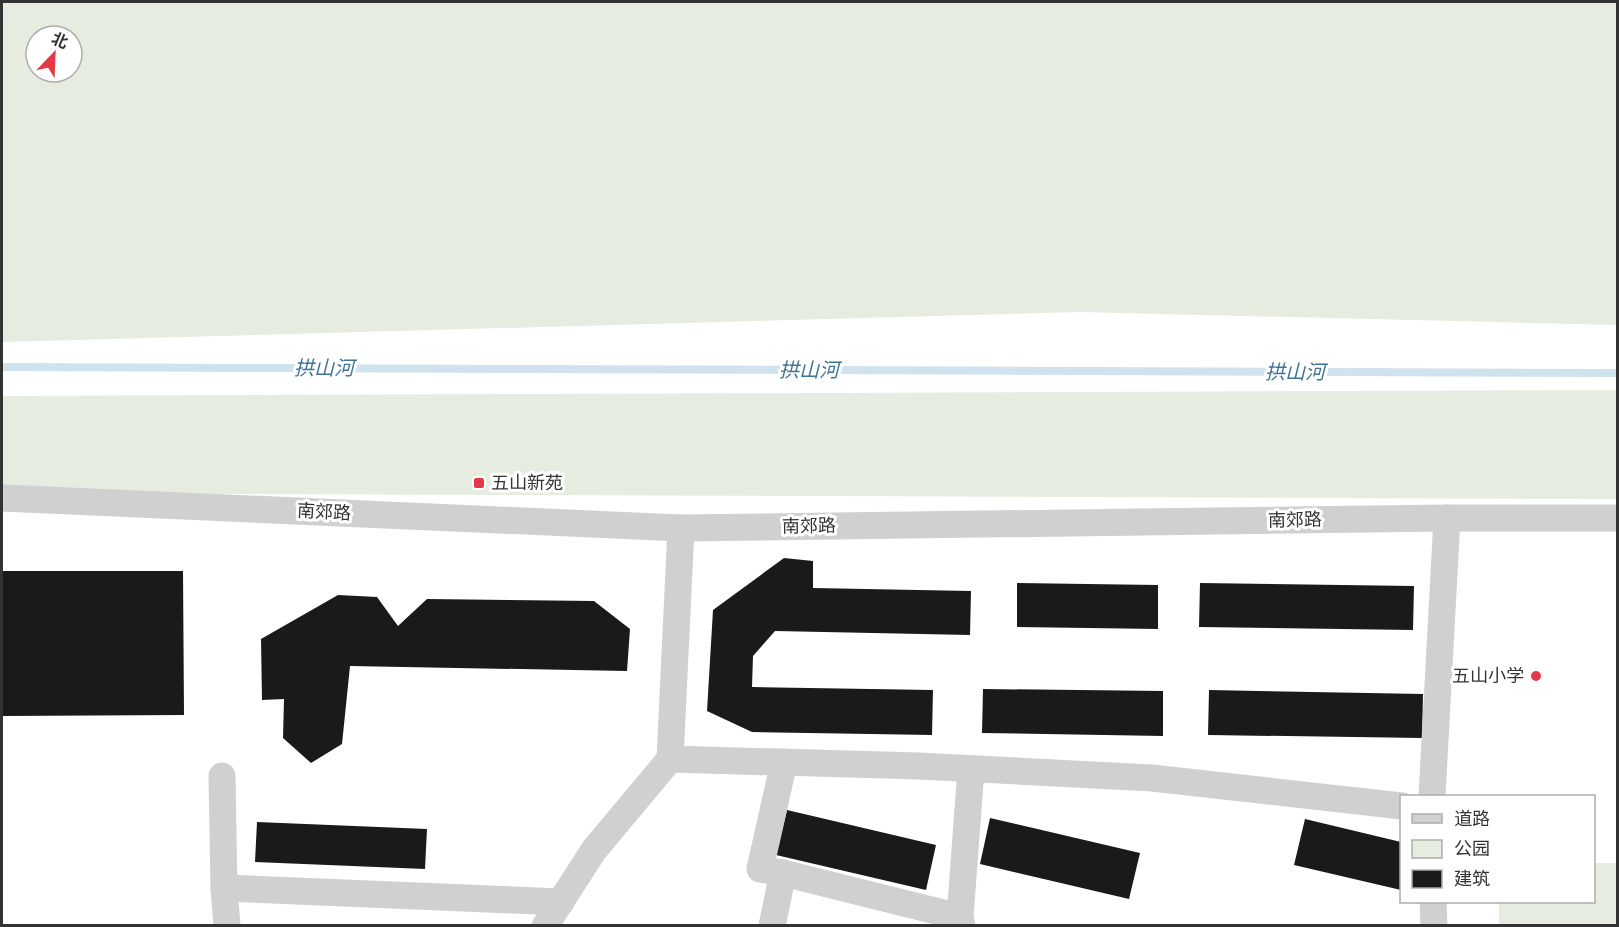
<svg xmlns="http://www.w3.org/2000/svg" width="1619" height="927" font-family="Commissioner,'Noto Sans SC',sans-serif">
<style>
.green{fill:#e6ecdf;fill-rule:evenodd}
.lines{fill:none;stroke-linecap:round;stroke-linejoin:round}
.stream{stroke:#cfe2ee;stroke-width:8}
.building{fill:#1a1a1a}
.minor{stroke:#d0d0d0;stroke-width:27}
.poi-dot{fill:#e63946;stroke:#fff;stroke-width:2}
.labels{text-anchor:middle;stroke-width:6;stroke-linejoin:round;paint-order:stroke}
.poi-label{font-size:18px;fill:#333;stroke:#fff;text-anchor:start}
.street-label{font-size:18px;fill:#333;stroke:#fff}
.water-label{font-size:20px;font-style:italic;fill:#3f7597;stroke:#fff}
</style>
<rect width="100%" height="100%" fill="#fff"/>
<g class="green">
<path d="M2,2H1617V325L1080,312L2,342ZM36,36H72V72H36Z"/>
<polygon points="1617,390 1617,499 2,493 2,396"/>
<polygon points="1594,863 1617,863 1617,925 1499,925 1499,902 1594,902"/>
</g>
<g class="lines">
<polyline class="stream" points="2,367 1618,373"/>
</g>
<g class="building">
<polygon points="784,558 813,561 813,588 971,591 970,635 775,631 753,656 752,687 933,690 932,735 752,732 707,711 713,610"/>
<polygon points="2,571 183,571 184,715 2,716"/>
<polygon points="1017,583 1158,585 1158,629 1017,627"/>
<polygon points="1200,583 1414,586 1413,630 1199,627"/>
<polygon points="338,595 377,597 398,626 427,599 594,601 630,629 627,671 350,666 342,744 311,763 283,738 284,699 262,700 261,639"/>
<polygon points="983,689 1163,691 1163,736 982,733"/>
<polygon points="1209,690 1423,694 1422,738 1208,735"/>
<polygon points="787,810 936,845 926,890 776,855"/>
<polygon points="990,818 1140,853 1129,899 980,864"/>
<polygon points="1305,819 1401,842 1401,890 1294,865"/>
<polygon points="257,822 427,829 425,869 255,862"/>
</g>
<g class="lines">
<g class="minor">
<polyline points="2,498 681,528 1447,518 1618,518"/>
<polyline points="670,759 919,766 1152,778 1402,806"/>
<polyline points="222,776 224,888 227,926"/>
<polyline points="1432,796 1447,518"/>
<polyline points="783,873 960,917"/>
<polyline points="224,888 561,902"/>
<polyline points="1433,902 1434,926"/>
<polyline points="545,926 594,850 670,759 681,528"/>
<polyline points="772,926 783,873 760,869 784,762"/>
<polyline points="962,926 960,917 971,769"/>
</g>
</g>
<g class="poi-dot">
<rect x="473" y="477" width="12" height="12" rx="3"/>
<circle cx="1536" cy="676" r="6"/>
</g>
<g class="labels">
<g class="poi-label">
<text x="491" y="489">五山新苑</text>
<text x="1524" y="682" text-anchor="end">五山小学</text>
</g>
<g class="street-label">
<text transform="translate(324 512) rotate(3)" y="6">南郊路</text>
<text transform="translate(1295 520) rotate(-1)" y="6">南郊路</text>
<text transform="translate(809 526) rotate(-1)" y="6">南郊路</text>
</g>
<g class="water-label">
<text x="324" y="375">拱山河</text>
<text x="809" y="377">拱山河</text>
<text x="1295" y="379">拱山河</text>
</g>
</g>
<rect width="1619" height="927" fill="none" stroke="#333333" stroke-width="6"/>
<rect x="1400" y="795" width="195" height="108" fill="#ffffff" stroke="#adadad" stroke-width="1.5"/>
<rect x="1412" y="814" width="30" height="9" fill="#d0d0d0" stroke="#adadad" stroke-width="1.5"/>
<text x="1454" y="825" font-size="18" fill="#333333">道路</text>
<rect x="1412" y="840" width="30" height="18" fill="#e6ecdf" stroke="#adadad" stroke-width="1.5"/>
<text x="1454" y="855" font-size="18" fill="#333333">公园</text>
<rect x="1412" y="870" width="30" height="18" fill="#1a1a1a" stroke="#adadad" stroke-width="1.5"/>
<text x="1454" y="885" font-size="18" fill="#333333">建筑</text>
<g transform="translate(54 54) rotate(23)"><circle r="28" fill="#ffffff" stroke="#adadad" stroke-width="1.5"/>
<path d="M0-4.5L10 22L0 15L-10 22Z" fill="#e63946"/>
<text y="-9" font-size="16" font-weight="bold" text-anchor="middle" fill="#333333">北</text>
</g>
</svg>
